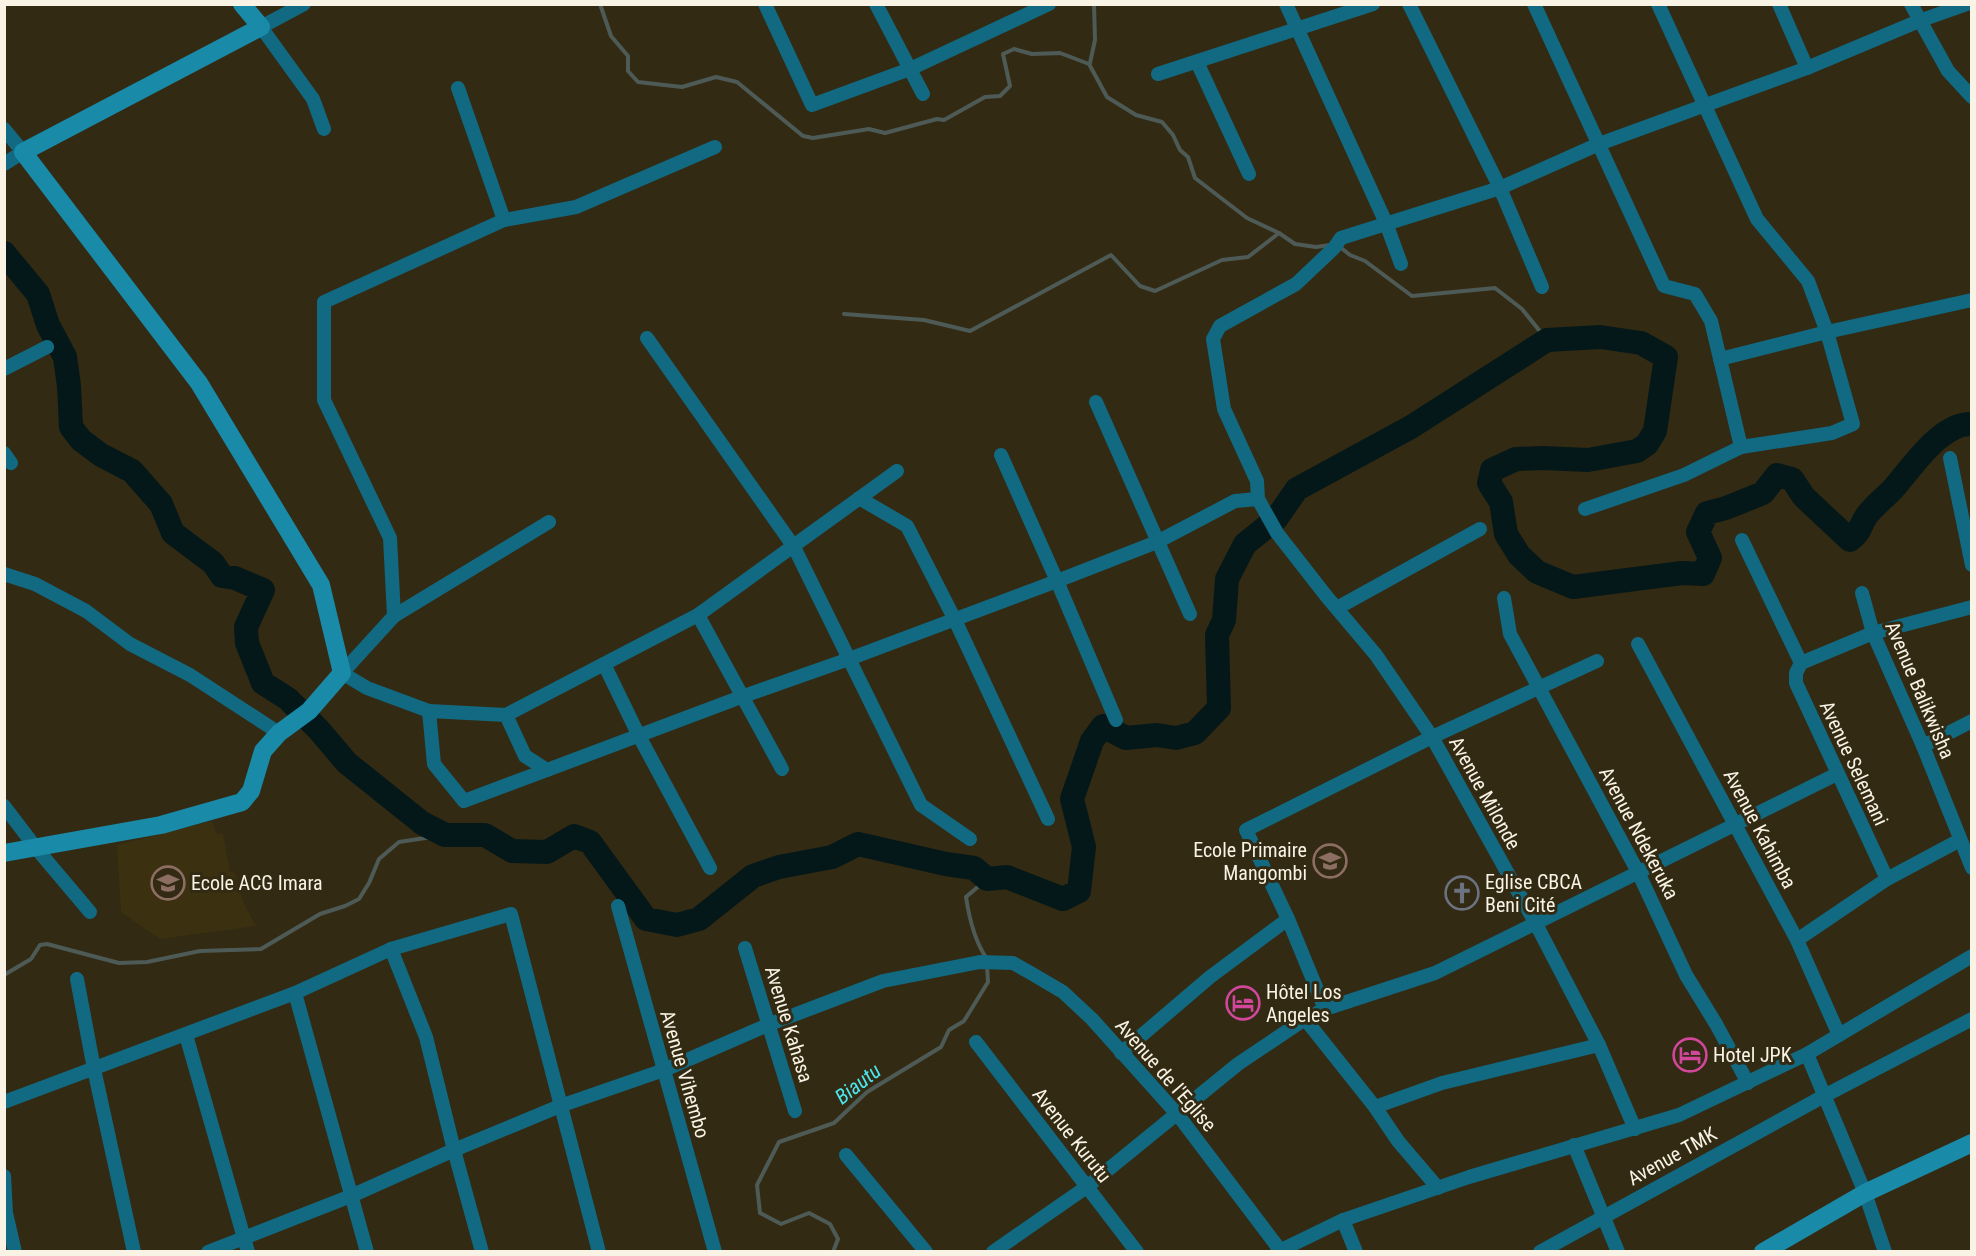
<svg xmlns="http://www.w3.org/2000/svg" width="1976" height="1256" font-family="'Roboto Condensed',sans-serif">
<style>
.built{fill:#3b3010}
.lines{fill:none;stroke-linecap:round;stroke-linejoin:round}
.stream{stroke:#4e5a56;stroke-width:4}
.river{stroke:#051819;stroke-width:24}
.street{stroke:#116a82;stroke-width:14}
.secondary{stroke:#198aa8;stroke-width:18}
.labels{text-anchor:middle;stroke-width:6;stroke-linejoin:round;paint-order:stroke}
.street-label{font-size:20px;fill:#f9f3e5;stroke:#332a13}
.poi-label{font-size:20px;fill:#f9f3e5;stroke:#332a13;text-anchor:start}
.water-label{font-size:21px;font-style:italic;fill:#4be7f0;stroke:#332a13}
</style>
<rect width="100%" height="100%" fill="#332a13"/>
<polygon class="built" points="212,821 216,833 223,834 230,872 234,873 244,904 256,926 160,939 121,912 117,845"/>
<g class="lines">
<g class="stream">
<polyline points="600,4 611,36 628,56 628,71 638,82 682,87 716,77 737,82 803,136 813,138 869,129 885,133 937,119 944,120 985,97 1000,96 1010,86 1003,54 1014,49 1032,54 1060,53 1089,64 1107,97 1136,115 1162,122 1173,135 1180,150 1188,157 1195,178 1247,218 1279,233 1295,244 1316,247 1330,245"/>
<polyline points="1090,63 1095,40 1094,4"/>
<polyline points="1340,247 1350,255 1365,261 1412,296 1495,288 1522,309 1547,340"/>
<polyline points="844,314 924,320 970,331 1111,255 1140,286 1155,291 1222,260 1248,257 1279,233"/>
<path d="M987,879L966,897C969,917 975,942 987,959"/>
<polyline points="4,975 31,959 40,945 47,944 119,963 147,962 200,951 261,949 320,914 345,906 359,899 369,883 379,859 399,842 445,835"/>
<polyline points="833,1252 838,1239 830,1224 809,1213 781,1224 760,1213 757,1185 779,1142 834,1123 867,1092 941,1047 949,1030 964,1021 988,982 987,966"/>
</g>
<path class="river" d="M4,253L38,294L48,325L65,357L69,386L71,427L81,440L101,455L132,471L161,504L173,533L213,563L222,576L235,578L263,590L246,627L247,643L263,683L288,699L319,730L347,763L422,823L445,835H485L512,851L547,852L574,836L590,842L646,919L677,925L699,919L753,876L779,867L832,857L858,844L946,864L974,868L987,879L1007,877L1063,899L1079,891L1084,847L1072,799L1092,741L1103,726L1126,738L1157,735L1176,738L1195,733L1219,708L1217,635L1224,620L1227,579L1245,544L1276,519L1297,489L1411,427L1547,340L1600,337L1641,343L1666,357L1655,431L1647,444L1637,451L1588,460L1543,458L1516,459L1492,470L1489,483L1501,502L1506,534L1519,555L1537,572L1573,587L1682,573L1703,574L1710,558L1698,532L1707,513L1726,508L1763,493L1777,475L1792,479L1804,497L1850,540C1863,530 1859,525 1868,514C1875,505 1883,499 1891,491C1910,471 1940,422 1972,424"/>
<g class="street">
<polyline points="304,4 261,27 313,99 324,129"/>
<polyline points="765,4 812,105 910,69 1049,4"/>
<polyline points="876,4 923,94"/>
<polyline points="1286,4 1386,223 1401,264"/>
<polyline points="1409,4 1500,188 1542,287"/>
<polyline points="1534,4 1664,286 1695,294 1711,321 1741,447"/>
<polyline points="1779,4 1807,68"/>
<polyline points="1911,4 1948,71 1972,97"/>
<polyline points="1197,62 1249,174"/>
<polyline points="1158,74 1373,4"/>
<polyline points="458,88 504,220"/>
<polyline points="4,129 23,152 4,164"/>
<polyline points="715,147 576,207 504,220 324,302 324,400 390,538 394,616 342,673 367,688 429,711 506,715 525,756 547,770 741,697 849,659 1057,581 1157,542 1235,501 1258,499"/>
<polyline points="647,338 794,547 921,805 970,839"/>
<polyline points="1720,359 1827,332 1972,300"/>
<polyline points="4,369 47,347"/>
<polyline points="1096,402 1190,614"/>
<polyline points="4,453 11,463"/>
<polyline points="1001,455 1057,581 1116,720"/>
<polyline points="1950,458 1972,565"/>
<polyline points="859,498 907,526 955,620 1048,819"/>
<polyline points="1585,509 1684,475 1741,447 1832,433 1853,424 1827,332 1808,281 1757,219 1658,4"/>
<polyline points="1742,540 1801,663 1873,633 1972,607"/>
<polyline points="4,574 35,584 86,611 130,644 190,675 279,733"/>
<polyline points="1862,593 1873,633 1923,746 1972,868"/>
<polyline points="1504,598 1510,634 1638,872 1686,975 1716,1024 1748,1083"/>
<polyline points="1337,608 1480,529"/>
<polyline points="698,615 782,769"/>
<polyline points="394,616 549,522"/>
<polyline points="1638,644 1797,940 1839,1035"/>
<polyline points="1801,663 1796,673 1796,683 1887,879"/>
<polyline points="604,664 639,736 710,868"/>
<polyline points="429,711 434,764 464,801 547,770"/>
<polyline points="506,715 698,615 897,471"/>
<polyline points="1923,746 1972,721"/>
<polyline points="4,806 36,848 90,912"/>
<polyline points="618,906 715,1252"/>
<polyline points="1797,940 1887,879 1960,840"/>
<polyline points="745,948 795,1111"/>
<polyline points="391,949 426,1037 454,1150 482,1252"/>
<polyline points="77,979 94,1069 134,1252"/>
<polyline points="295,993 367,1252"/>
<polyline points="1325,1009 1288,919 1246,830 1432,737 1597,661"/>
<polyline points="1305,1019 1375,1107 1398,1141 1438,1188"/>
<polyline points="186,1035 248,1252"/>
<polyline points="976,1042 1137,1252"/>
<polyline points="1121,1053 1210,977 1288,919"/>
<polyline points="1807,1054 1865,1193 1885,1252"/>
<polyline points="4,1102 295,993 391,949 511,914 599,1252"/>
<polyline points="1375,1107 1442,1083 1599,1045"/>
<polyline points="1635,1129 1599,1045 1536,924 1432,737 1376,655 1327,597 1277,533 1258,499 1257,481 1224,409 1213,339 1220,326 1296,284 1334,248 1341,238 1500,188 1599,144 1807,68 1919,21 1967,4"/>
<polyline points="1574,1145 1618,1252"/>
<polyline points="846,1155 926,1252"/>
<polyline points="4,1176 6,1213 15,1252"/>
<polyline points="1343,1220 1356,1252"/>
<polyline points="208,1252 351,1196 454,1150 560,1106 664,1070 770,1024 883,981 980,962 1013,963 1029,972 1063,992 1092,1019 1178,1115 1280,1250"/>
<polyline points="993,1252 1088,1186 1238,1064 1305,1019 1325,1009 1435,973 1837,774"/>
<polyline points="1277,1252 1343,1220 1469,1177 1679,1115 1807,1054 1972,956"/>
<polyline points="1540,1252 1824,1096 1972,1019"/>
</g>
<g class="secondary">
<polyline points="4,853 161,825 242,802 251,791 263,751 279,733 309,711 342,673 321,585 199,383 23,152 261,27 242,4"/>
<polyline points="1763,1252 1865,1193 1972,1143"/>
</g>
</g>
<defs>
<symbol id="school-ring" viewBox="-11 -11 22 22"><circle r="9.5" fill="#332a13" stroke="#8d6e63" stroke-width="1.5"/><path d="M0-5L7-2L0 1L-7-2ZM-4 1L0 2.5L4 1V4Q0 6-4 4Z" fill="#8d6e63"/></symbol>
<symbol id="church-ring" viewBox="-11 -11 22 22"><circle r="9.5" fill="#332a13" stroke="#6b7280" stroke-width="1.5"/><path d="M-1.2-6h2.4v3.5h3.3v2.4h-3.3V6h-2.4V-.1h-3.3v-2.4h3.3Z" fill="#6b7280"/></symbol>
<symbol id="hotel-ring" viewBox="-11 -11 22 22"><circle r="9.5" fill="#332a13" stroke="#d1479c" stroke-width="1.5"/><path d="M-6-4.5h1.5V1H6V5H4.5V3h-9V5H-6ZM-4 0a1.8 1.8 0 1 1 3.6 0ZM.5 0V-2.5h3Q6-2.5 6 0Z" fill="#d1479c"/></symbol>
</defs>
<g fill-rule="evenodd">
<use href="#school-ring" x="1311" y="842" width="38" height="38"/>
<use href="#school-ring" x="149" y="864" width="38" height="38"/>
<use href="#church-ring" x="1443" y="874" width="38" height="38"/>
<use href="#hotel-ring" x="1224" y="984" width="38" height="38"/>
<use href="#hotel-ring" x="1671" y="1036" width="38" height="38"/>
</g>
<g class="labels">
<g class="street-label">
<text transform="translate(1920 690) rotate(67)" y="7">Avenue Balikwisha</text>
<text transform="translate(1854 763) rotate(65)" y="7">Avenue Selemani</text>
<text transform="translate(1485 793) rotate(61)" y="7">Avenue Milonde</text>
<text transform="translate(1760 829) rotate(62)" y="7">Avenue Kahimba</text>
<text transform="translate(1639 833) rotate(62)" y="7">Avenue Ndekeruka</text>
<text transform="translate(789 1024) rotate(73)" y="7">Avenue Kahasa</text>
<text transform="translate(685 1074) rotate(74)" y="7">Avenue Vihembo</text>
<text transform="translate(1166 1075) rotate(49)" y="7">Avenue de l'Eglise</text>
<text transform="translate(1072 1135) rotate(52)" y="7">Avenue Kurutu</text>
<text transform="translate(1672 1156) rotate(-29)" y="7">Avenue TMK</text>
</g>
<g class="poi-label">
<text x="1307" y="857" text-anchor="end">Ecole Primaire<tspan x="1307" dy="23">Mangombi</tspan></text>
<text x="1485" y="889">Eglise CBCA<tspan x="1485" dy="23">Beni Cité</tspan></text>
<text x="191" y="890">Ecole ACG Imara</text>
<text x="1266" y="999">Hôtel Los<tspan x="1266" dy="23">Angeles</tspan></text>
<text x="1713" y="1062">Hotel JPK</text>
</g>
<g class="water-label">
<text transform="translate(858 1084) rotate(-38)" y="7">Biautu</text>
</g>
</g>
<rect width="1976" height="1256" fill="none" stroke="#f9f3e5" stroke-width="12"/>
</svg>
